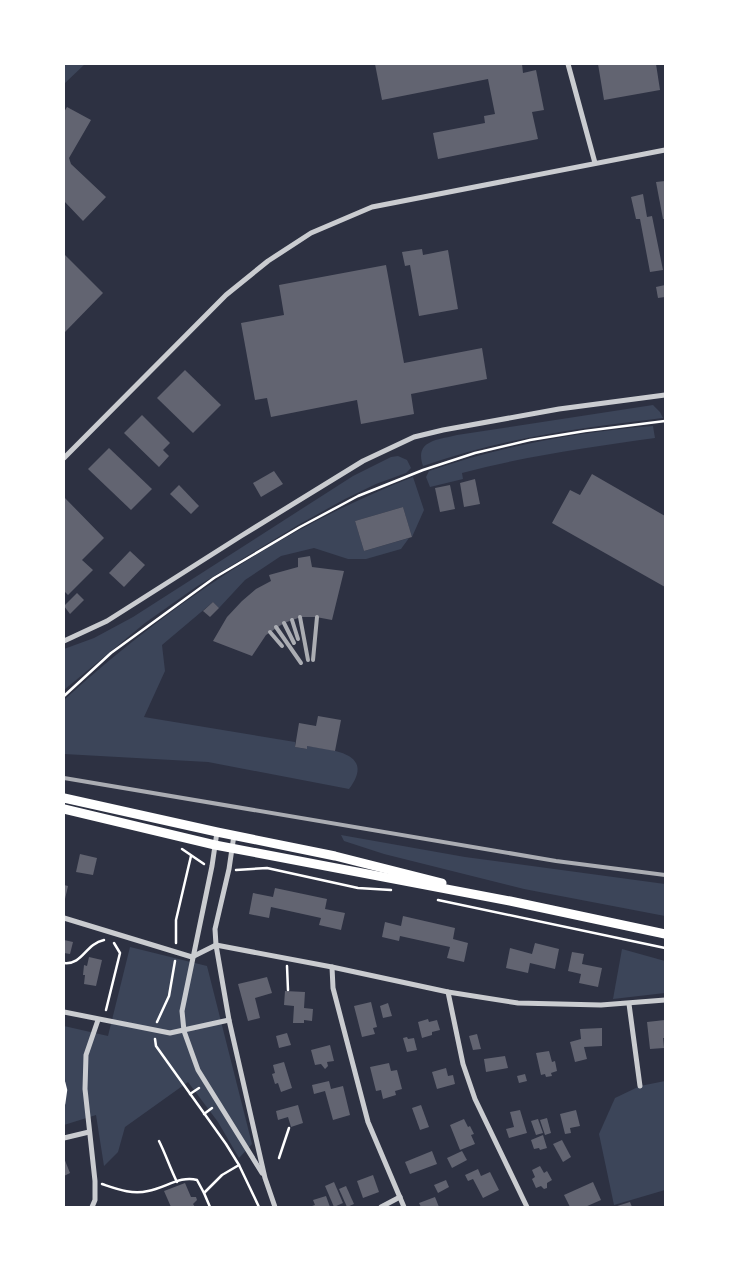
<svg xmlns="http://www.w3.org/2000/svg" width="729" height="1271" font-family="'Open Sans',sans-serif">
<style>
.green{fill:#3c4559}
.building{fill:#626471}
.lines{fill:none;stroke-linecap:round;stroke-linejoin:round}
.path{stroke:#fff;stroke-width:2.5}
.minor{stroke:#caccd0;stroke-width:5}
.secondary{stroke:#fff;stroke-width:9}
.rail{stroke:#abadb3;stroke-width:4}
</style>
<rect width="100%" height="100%" fill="#2d3142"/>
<g class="green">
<polygon points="64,64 85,64 64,84"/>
<path d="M653,405L660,412L663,418C578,428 504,438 423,466C414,440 438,440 457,435Z"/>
<path d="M653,426L655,438C590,447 526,456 462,473L463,479L430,487L426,477L429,471C501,446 577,432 653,426Z"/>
<polygon points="398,456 407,460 411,468 406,473 376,484 345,499 298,525 196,587 145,623 64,690 64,649 94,638 133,617 353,476 391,457"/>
<path d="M413,477L424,510L412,537L403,507L355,521L364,551L409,538L401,549L366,559H348L314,548L281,556L245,580L219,608L213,602L162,645L165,671L144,717L295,742V747L306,749L307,746C333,750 376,753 349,789L208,762L64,754V700C166,607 284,527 413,477Z"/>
<polygon points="341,835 465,857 665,884 665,916 524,889 384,854 344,841"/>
<polygon points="130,947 207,966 252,1144 239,1158 218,1122 188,1082 125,1127 118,1152 104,1166 96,1115 64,1125 64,1026 108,1036"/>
<polygon points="622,949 665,961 665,993 613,999"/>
<polygon points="665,1081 665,1190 614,1205 599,1134 615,1098 640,1086"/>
</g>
<g class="building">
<polygon points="375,64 522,64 523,73 536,70 544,110 532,112 538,139 438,159 433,133 485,123 484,116 495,114 488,79 382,100"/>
<polygon points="598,64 656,64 660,90 604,100"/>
<polygon points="67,107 91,120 69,158 71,164 106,197 83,221 64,201 64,112"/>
<polygon points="665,181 665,219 663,219 656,182"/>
<polygon points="643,194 647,217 652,216 663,270 650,272 640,219 636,219 631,197"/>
<polygon points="422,249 423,255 448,250 458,309 419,316 410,265 405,266 402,252"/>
<polygon points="64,254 103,293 64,333"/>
<polygon points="386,265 404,363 482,348 487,379 411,394 414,414 361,424 357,400 271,417 267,398 255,400 241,323 284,315 279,285"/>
<polygon points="665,285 665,297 658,298 656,287"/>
<polygon points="185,370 221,405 193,433 157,398"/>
<polygon points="142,415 170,443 163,450 169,456 159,467 124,433"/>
<polygon points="109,448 152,489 131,510 88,469"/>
<polygon points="274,471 283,484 261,497 253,483"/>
<polygon points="592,474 665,516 665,587 552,523 570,490 580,495"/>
<polygon points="475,479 480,504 464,507 460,483"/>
<polygon points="179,485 199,506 191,514 170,494"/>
<polygon points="450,485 455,509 440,512 435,488"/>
<polygon points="64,497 104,538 82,560 93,570 68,595 64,591"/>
<polygon points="403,507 412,537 364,551 355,521"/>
<polygon points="130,551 145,565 124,587 109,573"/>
<polygon points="310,556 312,567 344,571 332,620 316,617 301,617 284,623 266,635 252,656 213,641 227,617 242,601 256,589 271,581 269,575 298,567 298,558"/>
<polygon points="77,593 84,600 70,614 64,606"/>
<polygon points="213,602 219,608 210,617 203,611"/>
<polygon points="318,716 341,720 335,751 307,746 307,749 295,747 299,723 316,726"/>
<polygon points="80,854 97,858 93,875 76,872"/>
<polygon points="64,885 68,886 65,899 64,899"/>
<polygon points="275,888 327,899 325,909 345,913 341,930 319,925 321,918 271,907 269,918 249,914 253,893 273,897"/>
<polygon points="403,916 455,928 453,939 468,943 464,962 447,958 450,947 400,936 399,941 382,937 385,922 401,926"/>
<polygon points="64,940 73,942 70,954 64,953"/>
<polygon points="535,943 559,949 555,969 530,963 528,973 506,968 510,948 532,954"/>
<polygon points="572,952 584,954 582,964 602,968 598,987 579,983 581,974 568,971"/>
<polygon points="89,957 102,960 96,986 84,984 85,975 83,975 84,965 87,966"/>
<polygon points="267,977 272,993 255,998 260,1018 248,1021 238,984"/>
<polygon points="285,991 305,992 304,1008 313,1009 312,1021 304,1020 304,1023 293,1023 294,1006 284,1005"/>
<polygon points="371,1002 377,1027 373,1028 375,1034 362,1037 354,1006"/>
<polygon points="388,1003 392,1016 383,1018 380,1006"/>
<polygon points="428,1019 429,1022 437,1020 440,1030 432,1032 432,1035 422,1038 418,1022"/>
<polygon points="665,1020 665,1038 663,1038 664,1048 650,1049 647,1022"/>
<polygon points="602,1028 602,1046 584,1047 587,1059 575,1062 570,1042 581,1039 580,1029"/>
<polygon points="287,1033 291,1045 279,1048 276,1036"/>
<polygon points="477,1034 481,1049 473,1050 469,1036"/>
<polygon points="407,1037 408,1039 414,1038 417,1050 407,1052 403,1038"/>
<polygon points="330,1045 334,1061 327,1062 328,1066 325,1069 321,1064 315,1065 311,1050"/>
<polygon points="549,1051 552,1062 555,1061 557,1071 551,1073 552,1076 546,1077 545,1074 541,1075 536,1053"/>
<polygon points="505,1056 508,1068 486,1072 484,1059"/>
<polygon points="284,1062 292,1088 281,1092 278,1083 275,1084 272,1074 275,1073 273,1065"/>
<polygon points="389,1063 391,1071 397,1070 402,1089 395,1091 396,1095 383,1099 381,1090 376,1091 370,1067"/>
<polygon points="446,1068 448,1076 453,1075 455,1084 437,1089 432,1072"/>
<polygon points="525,1074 527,1081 519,1083 517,1076"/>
<polygon points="329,1081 331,1089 343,1086 350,1115 333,1120 325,1091 314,1094 312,1085"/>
<polygon points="298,1105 303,1123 291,1127 288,1117 278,1120 276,1111"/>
<polygon points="421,1105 429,1127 420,1130 412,1108"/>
<polygon points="520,1110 527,1133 509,1138 506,1129 514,1127 510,1112"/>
<polygon points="576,1110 580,1126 570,1128 571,1133 565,1134 560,1114"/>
<polygon points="547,1118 551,1133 545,1135 540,1120"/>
<polygon points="464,1119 468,1127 470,1126 474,1134 471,1135 475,1144 460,1150 450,1125"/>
<polygon points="538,1119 543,1133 536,1135 531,1121"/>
<polygon points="543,1135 547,1148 540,1150 539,1148 534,1149 531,1140"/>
<polygon points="562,1140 571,1157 563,1162 553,1144"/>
<polygon points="432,1151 437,1164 410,1174 405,1162"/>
<polygon points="462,1151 467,1160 452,1168 447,1158"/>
<polygon points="64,1158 70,1173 64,1176"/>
<polygon points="540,1166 544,1173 547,1171 552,1180 547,1183 547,1188 544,1189 541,1186 536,1188 532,1179 535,1177 532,1170"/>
<polygon points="478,1169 481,1176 490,1172 499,1190 483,1198 473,1179 468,1181 465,1175"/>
<polygon points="373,1175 379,1192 363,1198 357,1181"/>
<polygon points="446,1180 449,1187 438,1193 434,1185"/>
<polygon points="334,1182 343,1203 334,1207 325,1186"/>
<polygon points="593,1182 601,1200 585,1207 570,1207 564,1195"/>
<polygon points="185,1183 191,1197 196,1197 197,1200 193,1204 195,1207 171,1207 164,1191"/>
<polygon points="346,1186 354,1204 347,1207 339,1189"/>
<polygon points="326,1196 330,1207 309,1207 315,1205 313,1200"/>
<polygon points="435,1197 439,1207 421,1207 419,1203"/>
<polygon points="630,1202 632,1207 614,1207"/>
</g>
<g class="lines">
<g class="path">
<polyline points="64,696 111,653 214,578 300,527 358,496 423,470 475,453 530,440 585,431 665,421"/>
<polyline points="182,849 204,864"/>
<polyline points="236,870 267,868 358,888 391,890"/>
<polyline points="438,900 665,948"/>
<polyline points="176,943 176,920 191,856"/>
<path d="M64,963C83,965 85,944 104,940"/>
<polyline points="287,966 288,990"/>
<polyline points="106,1010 120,953 114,943"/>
<polyline points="157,1022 169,996 175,961"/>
<polyline points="155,1039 156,1046 226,1144 239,1165 259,1207"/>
<polyline points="64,1082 66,1090 64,1104"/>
<polyline points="190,1094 199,1088"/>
<polyline points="204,1114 212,1108"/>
<path d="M159,1141C166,1155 170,1168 177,1182"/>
<polyline points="279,1158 289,1128"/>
<path d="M102,1184C117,1189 132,1195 148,1191C165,1188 181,1175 197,1180L204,1193L222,1175L239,1165"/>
<polyline points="204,1193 210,1207"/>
</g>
<g class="minor">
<polyline points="568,64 595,163"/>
<polyline points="64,458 226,295 268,261 311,233 372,207 665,150"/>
<polyline points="64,641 107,621 241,536 363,461 414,437 443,430 559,409 665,395"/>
<polyline points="217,832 212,866 182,1011 184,1031 198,1070 262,1173"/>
<polyline points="234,835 229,869 215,929 216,945 229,1020 265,1178 275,1207"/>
<polyline points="64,918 192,957 216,945 332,967 448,992 518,1003 601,1005 665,1000"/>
<polyline points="332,967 333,988 368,1122 404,1207"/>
<polyline points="448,992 463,1064 475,1099 527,1207"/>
<polyline points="629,1004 640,1086"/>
<polyline points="64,1012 170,1033 229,1020"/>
<polyline points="64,1138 89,1132"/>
<polyline points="92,1207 95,1200 95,1181 85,1089 86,1055 98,1020"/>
<polyline points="381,1207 400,1197"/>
</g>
<g class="secondary">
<polyline points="64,798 217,832 335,856 442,883"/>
<polyline points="64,809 215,845 510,901 665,934"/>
</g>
<g class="rail">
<polyline points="300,617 308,660"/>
<polyline points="292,620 298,639"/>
<polyline points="284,623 294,643"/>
<polyline points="276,627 301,663"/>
<polyline points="270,632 282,646"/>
<polyline points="313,660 317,617"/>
<polyline points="64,778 556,861 665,875"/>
</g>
</g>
<rect width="729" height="1271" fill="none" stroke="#ffffff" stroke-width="130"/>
</svg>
